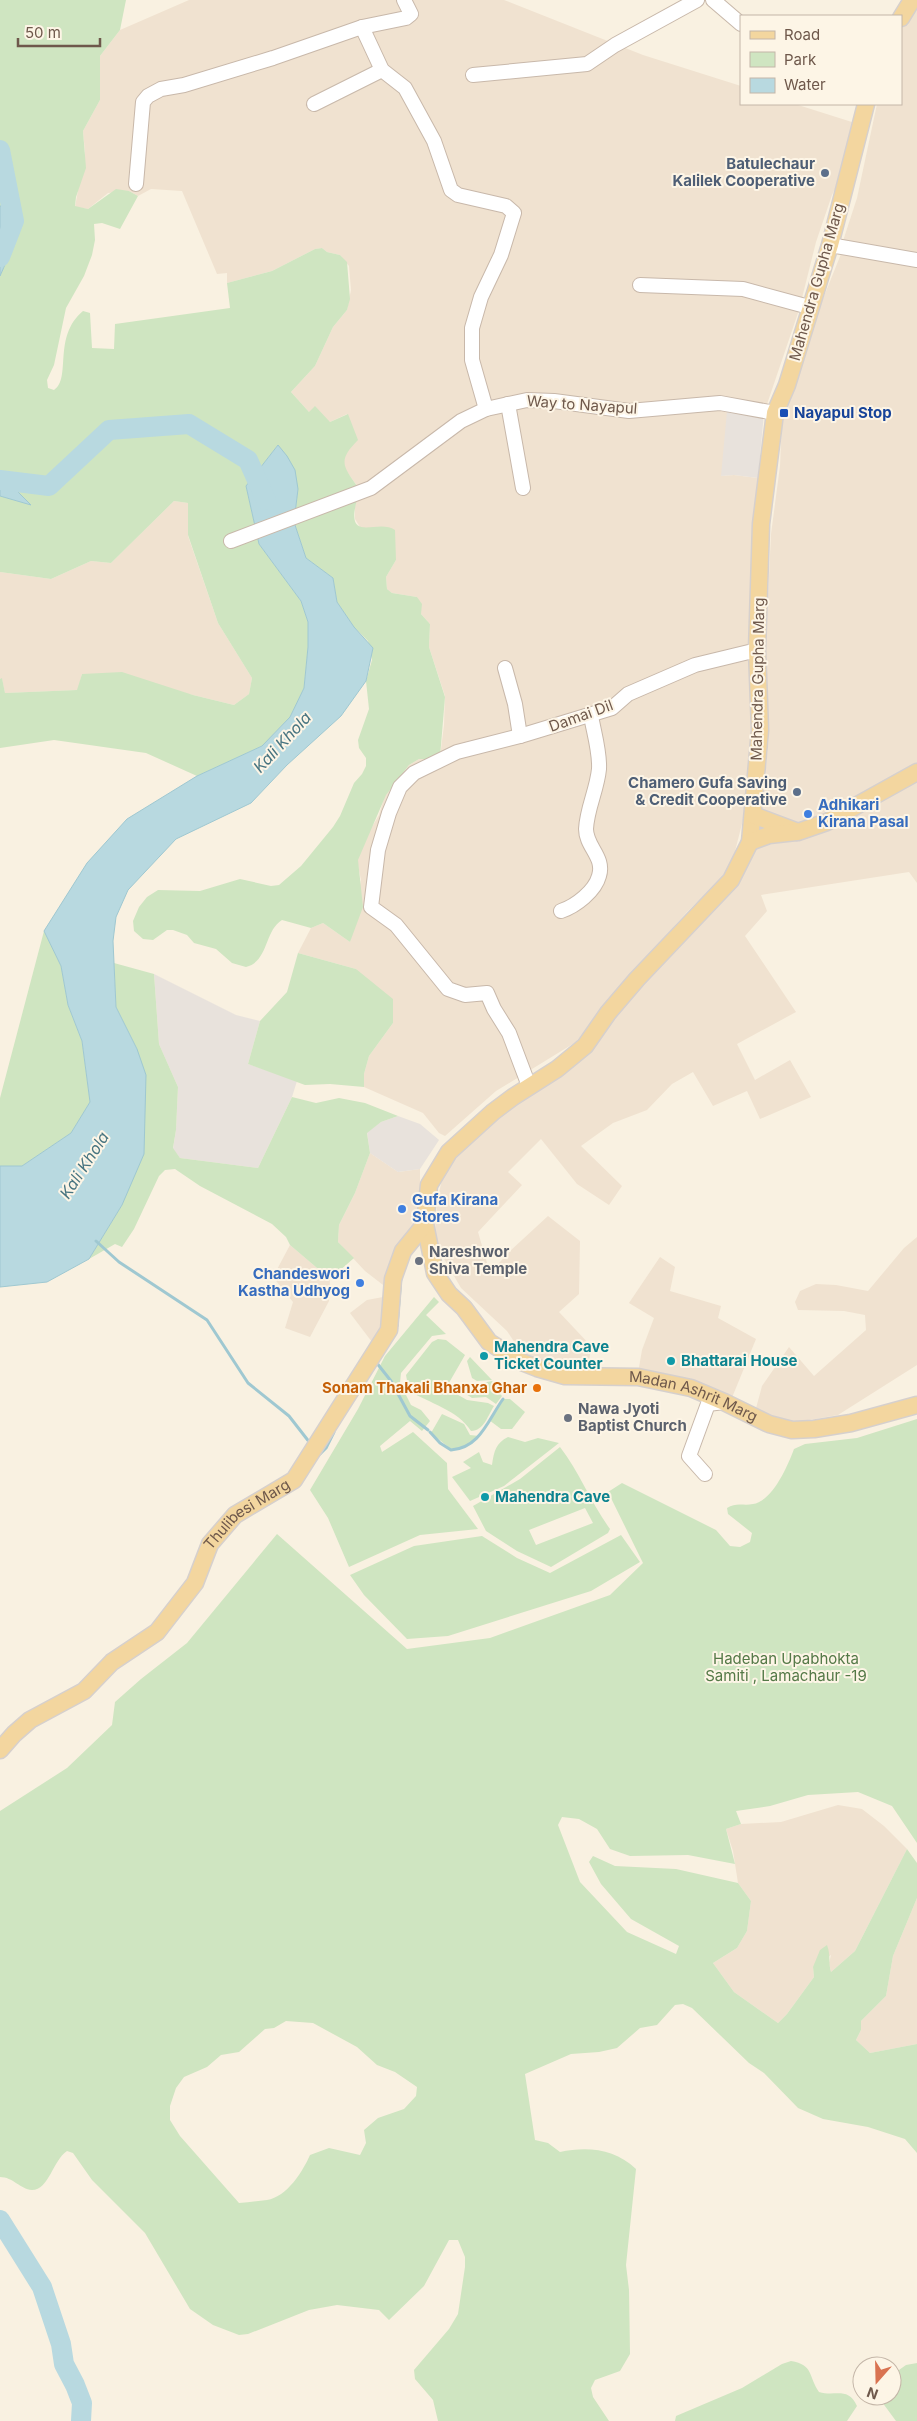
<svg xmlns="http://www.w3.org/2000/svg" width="917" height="2421" font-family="Inter,sans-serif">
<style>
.residential{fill:#f0e2d0}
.industrial{fill:#e8e2dc}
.green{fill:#cfe5c1;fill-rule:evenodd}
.water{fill:#b8d9e0;stroke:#9fc8d1}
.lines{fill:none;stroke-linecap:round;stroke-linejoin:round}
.stream{stroke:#9fc8d1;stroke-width:3}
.river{stroke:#b8d9e0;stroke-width:20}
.minor-casing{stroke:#c8b8aa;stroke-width:16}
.major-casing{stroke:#d6d0cd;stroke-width:19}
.minor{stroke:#fff;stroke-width:14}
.major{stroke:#f3d69f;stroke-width:16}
.service-dot{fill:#5c6f8a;stroke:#fdf5e6;stroke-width:2}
.transit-dot{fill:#1a4fb4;stroke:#fdf5e6;stroke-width:2}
.shop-dot{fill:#3f7fe0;stroke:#fdf5e6;stroke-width:2}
.worship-dot{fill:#6b7280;stroke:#fdf5e6;stroke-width:2}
.culture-dot{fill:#0f9aa8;stroke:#fdf5e6;stroke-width:2}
.food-dot{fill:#e8710a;stroke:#fdf5e6;stroke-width:2}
.labels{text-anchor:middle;stroke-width:4;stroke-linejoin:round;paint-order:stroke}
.service-label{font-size:15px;font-weight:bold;fill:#4e5e75;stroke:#fdf5e6;text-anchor:end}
.street-label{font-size:15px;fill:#6e584b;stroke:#fdf5e6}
.transit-label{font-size:15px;font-weight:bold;fill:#164399;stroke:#fdf5e6;text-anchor:start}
.shop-label{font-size:15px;font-weight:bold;fill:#366cbe;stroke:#fdf5e6;text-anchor:start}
.worship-label{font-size:15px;font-weight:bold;fill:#5b616d;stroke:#fdf5e6;text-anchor:start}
.culture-label{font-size:15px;font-weight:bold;fill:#0d838f;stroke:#fdf5e6;text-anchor:start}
.food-label{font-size:15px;font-weight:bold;fill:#c56008;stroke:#fdf5e6;text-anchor:end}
.park-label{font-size:15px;fill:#547947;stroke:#fdf5e6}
.water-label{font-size:16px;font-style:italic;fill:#477480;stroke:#fdf5e6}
</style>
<rect width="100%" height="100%" fill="#f9f1e1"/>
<g class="residential">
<polygon points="189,0 504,0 643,55 741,86 741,104 795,104 855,123 844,171 832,195 816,242 799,310 764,413 721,476 734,475 758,478 748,639 754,733 744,816 732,863 717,883 687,912 604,1005 576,1042 496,1091 445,1136 439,1133 423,1113 364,1087 364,1074 369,1056 393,1023 356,969 298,953 311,928 323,923 350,942 361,880 357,860 369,832 379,815 385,795 409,765 419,759 434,759 440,757 444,725 445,696 429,647 430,624 421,614 417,597 392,593 387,589 386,577 396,560 382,527 366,529 360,527 355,519 355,506 360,490 345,469 343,462 347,414 330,422 309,412 291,392 315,366 333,327 347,310 351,290 349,266 340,255 327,252 322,248 315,249 272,271 227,283 227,273 217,274 182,191 151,189 138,196 129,191 108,193 88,209 75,207 85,152 83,131 100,100 100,56 120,30"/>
<polygon points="917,5 917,254 842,244 857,198 877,104 901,104 901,30"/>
<polygon points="843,249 917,262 917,767 801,829 762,811 769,736 764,681 771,534 780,466 782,419 787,400 806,341"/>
<polygon points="174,501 188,503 188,536 218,623 252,678 249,694 234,705 193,695 82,674 78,690 5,693 2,679 0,679 0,572 51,579 91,561 111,563"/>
<polygon points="917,779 917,883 909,872 761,895 767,911 745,936 796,1012 737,1044 755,1080 790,1060 811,1097 760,1119 747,1091 713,1106 693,1072 672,1084 647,1110 613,1123 581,1146 622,1186 609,1205 577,1184 541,1139 508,1172 522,1185 478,1232 490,1273 510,1251 548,1216 580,1241 579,1294 559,1312 591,1346 588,1370 582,1371 547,1365 523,1355 507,1331 461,1288 436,1245 435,1229 437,1202 442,1179 450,1158 488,1126 583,1057 631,991 703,919 745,871 758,841"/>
<polygon points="370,1153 398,1172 420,1169 420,1224 387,1288 365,1271 338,1242 339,1225 355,1193"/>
<polygon points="917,1237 917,1365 838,1415 781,1425 755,1412 762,1386 789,1347 814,1376 866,1330 865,1315 844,1311 798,1310 795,1302 800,1291 816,1284 836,1285 868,1291 904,1248"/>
<polygon points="290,1245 330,1279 329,1301 310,1337 285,1328 293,1302 273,1277"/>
<polygon points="660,1257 675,1267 670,1291 721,1306 718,1318 756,1339 731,1400 638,1373 642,1350 654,1318 629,1303"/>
<polygon points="383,1297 387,1320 372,1342 350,1313 367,1300"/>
<polygon points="838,1805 862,1809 884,1826 907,1849 855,1951 831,1972 829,1963 831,1955 813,1967 814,1977 787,2014 778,2023 734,1992 713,1963 737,1948 747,1931 751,1901 738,1883 733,1851 726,1829 741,1824 781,1822"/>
<polygon points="917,1898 917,2044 870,2053 856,2040 861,2030 861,2021 886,1996 893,1956"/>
</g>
<g class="industrial">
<polygon points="727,411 764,413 758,478 734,475 721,476"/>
<polygon points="154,974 236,1015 260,1021 248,1064 297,1081 292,1097 258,1168 180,1158 173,1149 176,1130 178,1087 159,1044"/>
<polygon points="398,1116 420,1124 439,1140 420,1169 398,1172 370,1153 367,1132 381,1122"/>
</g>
<g class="green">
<path d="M0,0H126L120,30L100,56V100L83,131L86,168L76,197L75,206L88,209L116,189L129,191L138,196L120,229L102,223L94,224L95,240L92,255L84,276L66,308L54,365L47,380L48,388L54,390C72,378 52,337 83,311L90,313L92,348L114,349L115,324L230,308L227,283L272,271L315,249L322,248L327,252L340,255L347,262L350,299L347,310L333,327L315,366L291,392L309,412L315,406L330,422L348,414L358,440C336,462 344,467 360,490C340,549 377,517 395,530L396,560L386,577L387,589L392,593L417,597L422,604L421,614L430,624L429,647L445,697L440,757L434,759H419L409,765L386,795L358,860L363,907L350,942L323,923L311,928L282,920C264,931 269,961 246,967L232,963L216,949L194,943L187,935L173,930H167L153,940L143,939L134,931L133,921L139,907L147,897L158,890L200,891L240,879L271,886L279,885L301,866L333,827L340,816L354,783L362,774L366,766V758L359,748L358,740L369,709L366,681L372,660L368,641L354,627L337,602L333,578L306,558L294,522L298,489L278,445L246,486L259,544L301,601L308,622V647L304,688L290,717L262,746L197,776L146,753L54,740L0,748V679L2,678L5,693L77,690L82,674L122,672L193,695L234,705L249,694L252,678L218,623L188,535V503L174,501L111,563L91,561L51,579L0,572V496L30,504L0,476V276L7,260L2,204L0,207Z"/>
<polygon points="44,931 61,966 68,1005 82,1041 90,1102 71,1133 22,1166 0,1166 0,1098"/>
<polygon points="298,953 356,969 393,999 393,1023 369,1056 364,1074 364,1087 330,1084 305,1085 248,1064 260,1021 287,992"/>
<polygon points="114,963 154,974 159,1044 178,1087 176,1130 173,1148 180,1158 258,1168 292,1097 316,1103 339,1098 365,1103 398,1116 381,1122 367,1133 370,1153 355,1193 339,1225 338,1242 354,1258 330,1279 290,1245 286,1237 272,1224 200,1186 175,1169 165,1170 159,1176 134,1229 122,1247 115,1244 89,1259 122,1205 137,1049 116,1007"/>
<polygon points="434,1297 439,1302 426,1315 446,1334 432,1336 401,1373 400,1383 411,1405 421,1410 430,1421 422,1431 410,1421 380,1446 382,1452 413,1432 447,1463 448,1489 478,1529 420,1535 349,1567 328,1518 310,1490 358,1409 385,1356"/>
<path d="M438,1339L446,1340L465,1355L446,1388L467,1400L488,1403L494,1406C488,1415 484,1431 471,1431C458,1410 429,1403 409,1391L406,1375L432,1342Z"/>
<polygon points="470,1357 491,1379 492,1380 477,1381 472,1378 467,1361"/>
<polygon points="492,1381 500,1388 500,1394 502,1396 496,1404 486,1397 472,1398 466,1394 470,1385"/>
<polygon points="504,1399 510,1399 525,1412 512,1429 501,1429 489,1420"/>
<polygon points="442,1414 464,1424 470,1435 479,1436 464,1447 452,1450 431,1433"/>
<path d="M917,1419V1843L892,1806L858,1792L808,1795L770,1806L736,1811L741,1824L726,1829L735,1864L688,1855L630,1856L610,1849L597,1829L579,1819L562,1817L558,1825L580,1882L627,1932L676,1954L679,1946L631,1919L601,1884L589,1862L593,1856L615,1866L676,1869L738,1883L751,1901L747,1931L737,1948L713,1963L734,1992L778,2023L787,2014L814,1977L813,1967L820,1950L827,1945C831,1956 828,1961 831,1972L855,1951L907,1849L917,1863V1898L893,1956L886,1996L861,2021V2030L856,2040L870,2053L917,2044V2153L905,2139L868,2127L823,2119L798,2108L764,2073L749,2063L692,2008L683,2004L675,2005L657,2025L640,2028L617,2048L599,2052L571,2054L525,2074L535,2140L548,2143L560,2152C588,2146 615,2149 636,2169L626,2265L629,2290L630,2354L620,2371L595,2380L591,2388L593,2397L609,2421H438L433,2400L415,2379L414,2370L449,2329L458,2314L465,2267V2257L458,2240H449L424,2286L389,2320L379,2310L337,2305L309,2310L248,2334L239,2335L213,2325L190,2309L145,2233L92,2180L73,2153L67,2151C53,2160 49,2190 32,2190C20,2189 13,2177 0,2177V1811L67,1768L112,1725L115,1702L141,1679L187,1643L277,1534L407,1649L490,1638L610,1595L643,1563L608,1492L622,1483L716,1530L730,1546L740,1547L750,1542L752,1533L728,1514L727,1508C736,1502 743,1506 753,1504C773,1501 788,1465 794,1449L805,1444L857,1438ZM286,2021L313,2023L357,2047L377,2065L395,2072L417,2087L416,2096L404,2109L378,2118L364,2130L366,2143L360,2155L329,2148L310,2155C303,2171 287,2197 267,2200C258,2201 249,2202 239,2203L180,2136L170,2120V2106L176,2088L184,2077L207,2067L221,2055L239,2052L265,2029L274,2028Z"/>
<path d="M508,1437L525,1442L538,1438L559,1443L504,1486L470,1501L452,1477L471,1468L463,1462L479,1452L483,1462L492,1465C494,1451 496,1443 508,1437Z"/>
<path d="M560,1447C580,1473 591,1503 610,1529L608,1533L551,1567L517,1551L486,1531L473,1506L520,1479ZM585,1508L593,1523L536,1545L529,1530Z"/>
<polygon points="621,1535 640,1562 591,1591 448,1636 407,1639 364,1595 350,1575 414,1546 482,1536 517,1558 550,1573"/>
<path d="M791,2361C814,2365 808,2376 819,2392C835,2397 848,2386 857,2406L847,2421H675L676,2416L742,2388L782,2364Z"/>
<polygon points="917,2363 917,2421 896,2421 882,2402 882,2396 892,2396 892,2375 906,2365"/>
</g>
<g class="water">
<path d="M2,204H18C20,228 10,254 0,276V207Z"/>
<polygon points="278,445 287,456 295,470 298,489 294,522 306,558 333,578 337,602 354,627 373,648 366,681 341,716 287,765 251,803 176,839 128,890 116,917 113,941 116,1007 137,1049 146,1075 144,1154 122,1205 89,1259 47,1282 0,1287 0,1166 22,1166 71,1133 90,1102 82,1041 68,1005 61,966 44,931 87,863 127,819 197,776 262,746 290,717 304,688 308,647 308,622 301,601 259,544 246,486"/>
<polygon points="0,476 2,476 31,505 0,496"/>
</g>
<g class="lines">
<g class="stream">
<polyline points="96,1241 119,1262 207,1320 248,1383 289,1416 310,1443"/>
<polyline points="397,1326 401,1277"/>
<polyline points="376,1362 391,1381 410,1416 428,1430"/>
<path d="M430,1432L440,1443L451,1450C480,1448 488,1420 503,1399"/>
<polyline points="320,1454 326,1448 334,1432"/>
</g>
<g class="river">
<polyline points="0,150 14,221 0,257"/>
<polyline points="0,480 49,486 109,430 189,424 248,460 266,500"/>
<polyline points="0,2220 42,2287 61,2344 64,2364 75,2385 82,2403 81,2421"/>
</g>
<defs>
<g id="minor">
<polyline points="713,0 741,24"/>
<polyline points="362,27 382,70 405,88 434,141 451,190 458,195 506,206 514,213 501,255 481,297 472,328 472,360 486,409"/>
<polyline points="473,75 587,64 615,45 697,0"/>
<polyline points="314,104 382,70"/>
<polyline points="136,184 143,102 148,96 161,89 184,85 273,58 362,27 406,18 411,14 404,0"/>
<polyline points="830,245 917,260"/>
<polyline points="640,285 743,289 809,307"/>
<polyline points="508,404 523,488"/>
<polyline points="231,541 371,488 461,421 486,409 527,400 554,401 629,411 720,403 775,413"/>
<polyline points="505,668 515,704 520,736"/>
<path d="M561,911C576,906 595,891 599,876C605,857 586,847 586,829C587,808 597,790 599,769C600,752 594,733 591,716"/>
<polyline points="529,1086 509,1033 494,1009 487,993 465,995 448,989 396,925 371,907 378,850 389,813 400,787 414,773 457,752 520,736 612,708 628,694 695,665 757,650"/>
<polyline points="705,1474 689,1456 708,1404 724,1402"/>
</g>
<g id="major">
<polyline points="901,18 912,0"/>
<path id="s1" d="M866,104L830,245L787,385L775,413L761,524L757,650L760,730L750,842L731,880L637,979L608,1013L585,1046L557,1069L513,1097L493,1112L449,1152L429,1185L425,1224L435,1273L449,1294L464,1308L489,1342L519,1361L537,1368L565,1376L638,1377L691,1388L724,1402L769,1424L792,1430L814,1429L851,1423L917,1405"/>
<polyline points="753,815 798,832 827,822 917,772"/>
<polyline points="750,842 769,835 796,832"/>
<path id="s2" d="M0,1750L14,1734L30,1720L84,1691L112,1662L157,1632L195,1583L210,1544L235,1515L294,1480L389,1330L393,1279L403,1251L425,1224"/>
</g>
</defs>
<use href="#minor" class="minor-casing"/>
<use href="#major" class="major-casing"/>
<use href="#minor" class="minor"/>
<use href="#major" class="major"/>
</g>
<g class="service-dot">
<circle cx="825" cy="173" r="5"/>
<circle cx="797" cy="792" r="5"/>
</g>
<rect class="transit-dot" x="779" y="408" width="10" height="10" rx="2.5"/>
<g class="shop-dot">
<circle cx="808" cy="814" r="5"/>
<circle cx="402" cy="1209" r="5"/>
<circle cx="360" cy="1283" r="5"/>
</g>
<g class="worship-dot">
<circle cx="419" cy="1261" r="5"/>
<circle cx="568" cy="1418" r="5"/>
</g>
<g class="culture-dot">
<circle cx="484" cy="1356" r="5"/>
<circle cx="671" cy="1361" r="5"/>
<circle cx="485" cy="1497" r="5"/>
</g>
<circle class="food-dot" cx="537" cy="1388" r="5"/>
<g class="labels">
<g class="service-label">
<text x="815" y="169">Batulechaur<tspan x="815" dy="17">Kalilek Cooperative</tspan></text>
<text x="787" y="788">Chamero Gufa Saving<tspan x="787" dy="17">&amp; Credit Cooperative</tspan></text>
</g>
<g class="street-label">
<text transform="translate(817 282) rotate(-74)" y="5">Mahendra Gupha Marg</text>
<text transform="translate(582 405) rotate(4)" y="5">Way to Nayapul</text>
<text transform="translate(758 679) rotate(-89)" y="5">Mahendra Gupha Marg</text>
<text transform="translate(581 716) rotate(-20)" y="5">Damai Dil</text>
<text dy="5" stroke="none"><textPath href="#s1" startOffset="1621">Madan Ashrit Marg</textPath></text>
<text dy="5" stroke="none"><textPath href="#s2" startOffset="350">Thulibesi Marg</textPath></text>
</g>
<g class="transit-label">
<text x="794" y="418">Nayapul Stop</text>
</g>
<g class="shop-label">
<text x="818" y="810">Adhikari<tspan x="818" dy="17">Kirana Pasal</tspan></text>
<text x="412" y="1205">Gufa Kirana<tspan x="412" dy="17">Stores</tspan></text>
<text x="350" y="1279" text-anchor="end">Chandeswori<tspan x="350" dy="17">Kastha Udhyog</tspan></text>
</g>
<g class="worship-label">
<text x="429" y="1257">Nareshwor<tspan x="429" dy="17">Shiva Temple</tspan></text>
<text x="578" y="1414">Nawa Jyoti<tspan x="578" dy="17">Baptist Church</tspan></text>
</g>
<g class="culture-label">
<text x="494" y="1352">Mahendra Cave<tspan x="494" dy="17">Ticket Counter</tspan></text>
<text x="681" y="1366">Bhattarai House</text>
<text x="495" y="1502">Mahendra Cave</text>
</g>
<g class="food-label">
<text x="527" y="1393">Sonam Thakali Bhanxa Ghar</text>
</g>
<g class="park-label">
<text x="786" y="1664">Hadeban Upabhokta<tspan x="786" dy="17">Samiti , Lamachaur -19</tspan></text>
</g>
<g class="water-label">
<text transform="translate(282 742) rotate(-47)" y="6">Kali Khola</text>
<text transform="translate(84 1165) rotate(-57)" y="6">Kali Khola</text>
</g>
</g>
<rect x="740" y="15" width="162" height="90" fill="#fdf5e6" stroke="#c4b6a8"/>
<rect x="750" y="31" width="25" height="8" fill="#f3d69f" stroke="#c4b6a8"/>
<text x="784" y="40" font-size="15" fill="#6e584b">Road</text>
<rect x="750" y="52" width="25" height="15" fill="#cfe5c1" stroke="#c4b6a8"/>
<text x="784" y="65" font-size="15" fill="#6e584b">Park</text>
<rect x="750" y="78" width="25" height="15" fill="#b8d9e0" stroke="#c4b6a8"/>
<text x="784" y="90" font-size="15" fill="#6e584b">Water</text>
<g transform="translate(877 2381) rotate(200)"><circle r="24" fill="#fdf5e6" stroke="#c4b6a8"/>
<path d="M0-4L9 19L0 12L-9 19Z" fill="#d97351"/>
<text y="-8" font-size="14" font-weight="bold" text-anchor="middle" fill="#6e584b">N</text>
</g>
<path d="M18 38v8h82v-8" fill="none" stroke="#6e584b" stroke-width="2.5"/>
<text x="25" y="38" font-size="15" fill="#6e584b" stroke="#fdf5e6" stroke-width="4" paint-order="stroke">50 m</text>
</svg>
